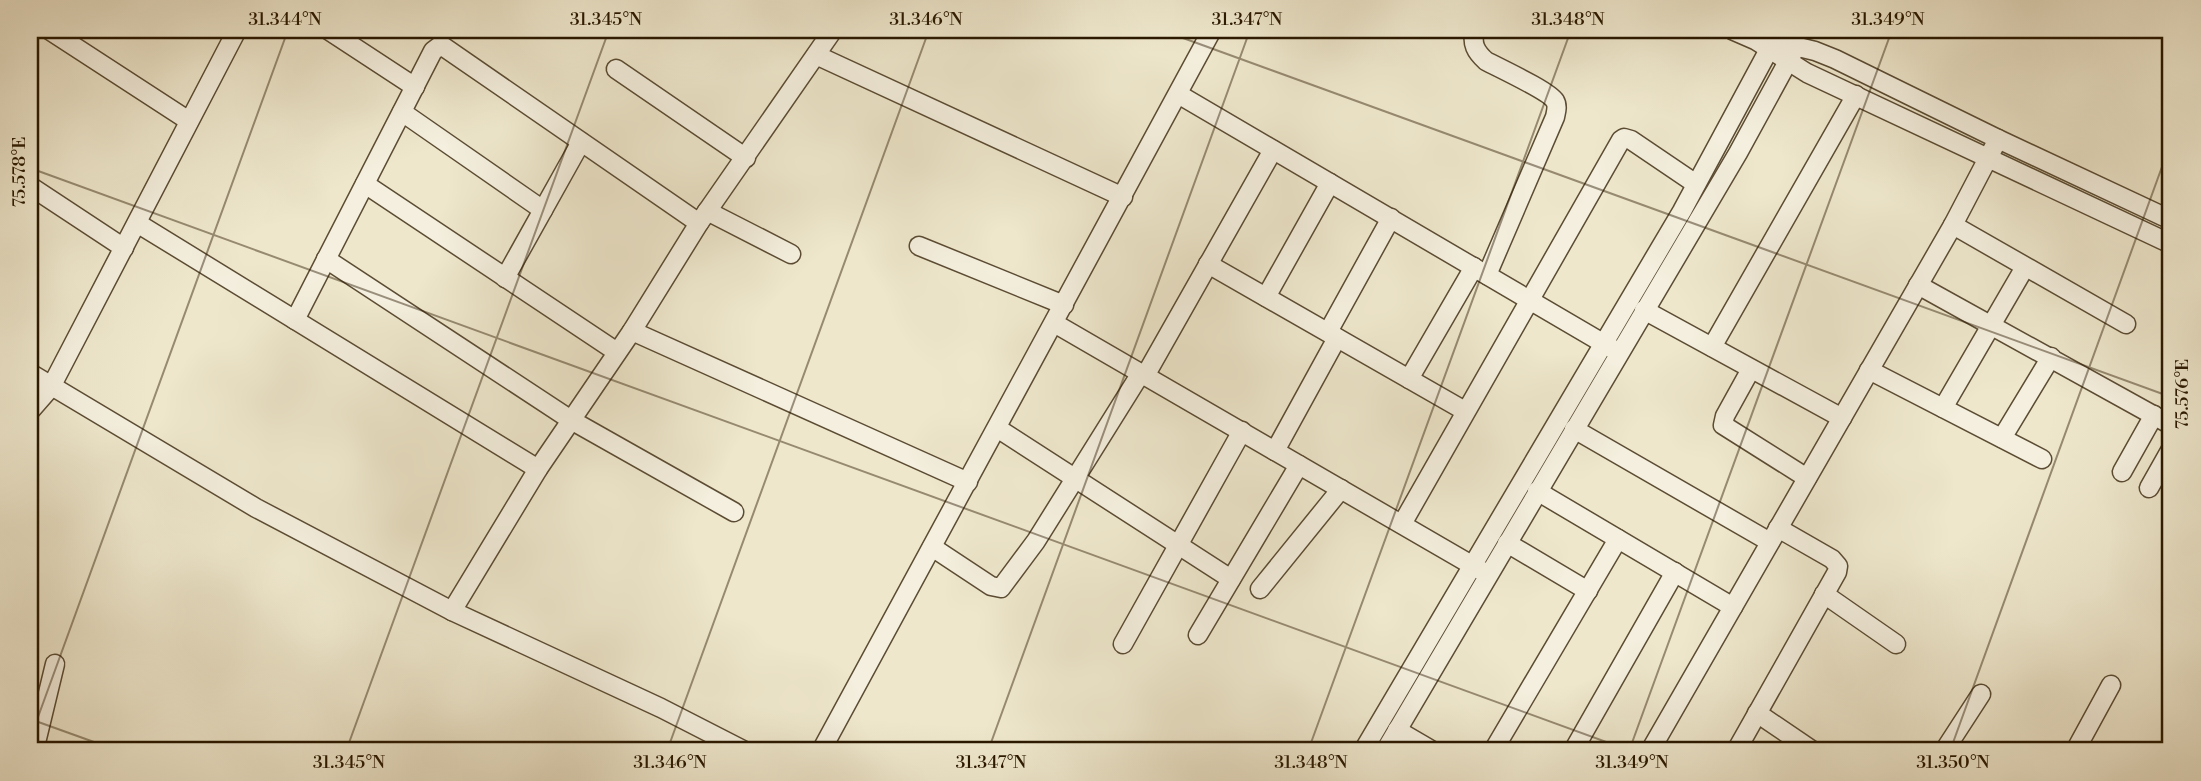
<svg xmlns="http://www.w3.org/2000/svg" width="2201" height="781" font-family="'Libre Bodoni',serif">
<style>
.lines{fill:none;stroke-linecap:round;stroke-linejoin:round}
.minor-casing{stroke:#5b4c33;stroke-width:21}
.minor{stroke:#f4efde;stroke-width:18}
.ticks{fill:none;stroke:#2a1800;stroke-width:2;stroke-opacity:0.45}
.neatline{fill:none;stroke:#2a1800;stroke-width:2.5}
.ticks-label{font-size:18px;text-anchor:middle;fill:#2a1800}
</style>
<rect width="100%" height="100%" fill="#eee7cc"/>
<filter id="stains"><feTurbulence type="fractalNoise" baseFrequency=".00286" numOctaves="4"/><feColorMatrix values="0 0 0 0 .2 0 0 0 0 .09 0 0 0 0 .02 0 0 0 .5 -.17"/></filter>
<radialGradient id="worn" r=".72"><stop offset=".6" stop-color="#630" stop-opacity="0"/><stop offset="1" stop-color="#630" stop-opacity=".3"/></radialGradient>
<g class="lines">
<defs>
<g id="minor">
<polyline points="49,30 189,121"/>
<polyline points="328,30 415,87"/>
<path d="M1475,30C1471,44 1476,52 1486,61C1499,68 1549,91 1555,101C1558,106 1556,112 1555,117L1487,275"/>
<polyline points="1732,30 1755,40 1807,73 2171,244"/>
<polyline points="1786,44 1815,51 1835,59 1998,139 2171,220"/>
<polyline points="816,55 1123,197"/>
<polyline points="616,69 746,158"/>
<polyline points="1178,94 1613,349"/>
<polyline points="402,112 543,210"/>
<polyline points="365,184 617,352"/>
<polyline points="30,186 124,248"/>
<polyline points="707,211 791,254"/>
<polyline points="137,223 538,469"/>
<polyline points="1953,225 2126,324"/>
<polyline points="919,246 1064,305"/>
<polyline points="326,259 571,420 734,512"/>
<polyline points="1208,264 1465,411"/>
<polyline points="505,278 581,142"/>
<polyline points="1918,285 2171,425"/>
<polyline points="1266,297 1330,183"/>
<polyline points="1644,310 1842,418"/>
<polyline points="295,320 433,51 441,45 699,223"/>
<polyline points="1054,323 1482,571"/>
<polyline points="632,331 968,482"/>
<polyline points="1328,332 1391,218"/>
<polyline points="1712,347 1856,95"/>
<polyline points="1751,369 1725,416 1723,425 1807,478"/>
<polyline points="1869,370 2042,459"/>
<polyline points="30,373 256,508 452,611 661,708 745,751"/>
<polyline points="1145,376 1273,150"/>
<polyline points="1409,379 1474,267"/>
<polyline points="1943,408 2025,267"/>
<polyline points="30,411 51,387 237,30"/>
<polyline points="997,428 1231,579"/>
<polyline points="1574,429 1770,542"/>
<polyline points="2002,438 2051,357"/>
<polyline points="1275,451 1337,338"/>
<polyline points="2122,472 2154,415"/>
<polyline points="2149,488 2171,449"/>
<polyline points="1537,491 1733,607"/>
<polyline points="1402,524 1621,140 1624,138 1631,140 1696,184"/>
<polyline points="1507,543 1588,591"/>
<polyline points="932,547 991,586 1001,588 1036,541 1141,373"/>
<polyline points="1260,589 1341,489"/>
<polyline points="1824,594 1896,644"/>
<polyline points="452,611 538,469 632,331 699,223 833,30"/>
<polyline points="1198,635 1299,465"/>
<polyline points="1123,644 1242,431"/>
<polyline points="1757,713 1813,751"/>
<polyline points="1397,730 1433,751"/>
<polyline points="34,751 55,664"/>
<polyline points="821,751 1212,30"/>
<polyline points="1363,751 1682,211 1773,42"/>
<polyline points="1385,751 1738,153 1797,45"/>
<polyline points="1493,751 1618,539"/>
<polyline points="1573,751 1675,572"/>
<polyline points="1650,751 1953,225 1998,139"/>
<polyline points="1736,751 1837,572 1838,566 1832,559 1778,528"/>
<polyline points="1944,751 1981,694"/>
<polyline points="2075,751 2111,685"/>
</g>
</defs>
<use href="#minor" class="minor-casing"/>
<use href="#minor" class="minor"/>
</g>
<path class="ticks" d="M1161,30L2171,397M30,168L1631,751M30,719L119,751M30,739L288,30M346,751L609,30M667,751L929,30M988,751L1250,30M1308,751L1571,30M1629,751L1892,30M1950,751L2171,142"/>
<rect width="2201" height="781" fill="none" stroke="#eee7cc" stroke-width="77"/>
<rect x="38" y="38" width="2124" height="704" class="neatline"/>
<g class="ticks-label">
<text x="285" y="25">31.344°N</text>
<text x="606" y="25">31.345°N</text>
<text x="926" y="25">31.346°N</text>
<text x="1247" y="25">31.347°N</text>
<text x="1568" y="25">31.348°N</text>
<text x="1888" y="25">31.349°N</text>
<text transform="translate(19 172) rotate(-90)" y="6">75.578°E</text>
<text transform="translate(2182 394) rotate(-90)" y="6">75.576°E</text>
<text x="349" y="768">31.345°N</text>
<text x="670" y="768">31.346°N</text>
<text x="991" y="768">31.347°N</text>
<text x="1311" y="768">31.348°N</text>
<text x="1632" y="768">31.349°N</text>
<text x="1953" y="768">31.350°N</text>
</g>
<rect width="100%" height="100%" filter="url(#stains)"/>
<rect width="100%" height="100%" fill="url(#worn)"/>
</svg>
